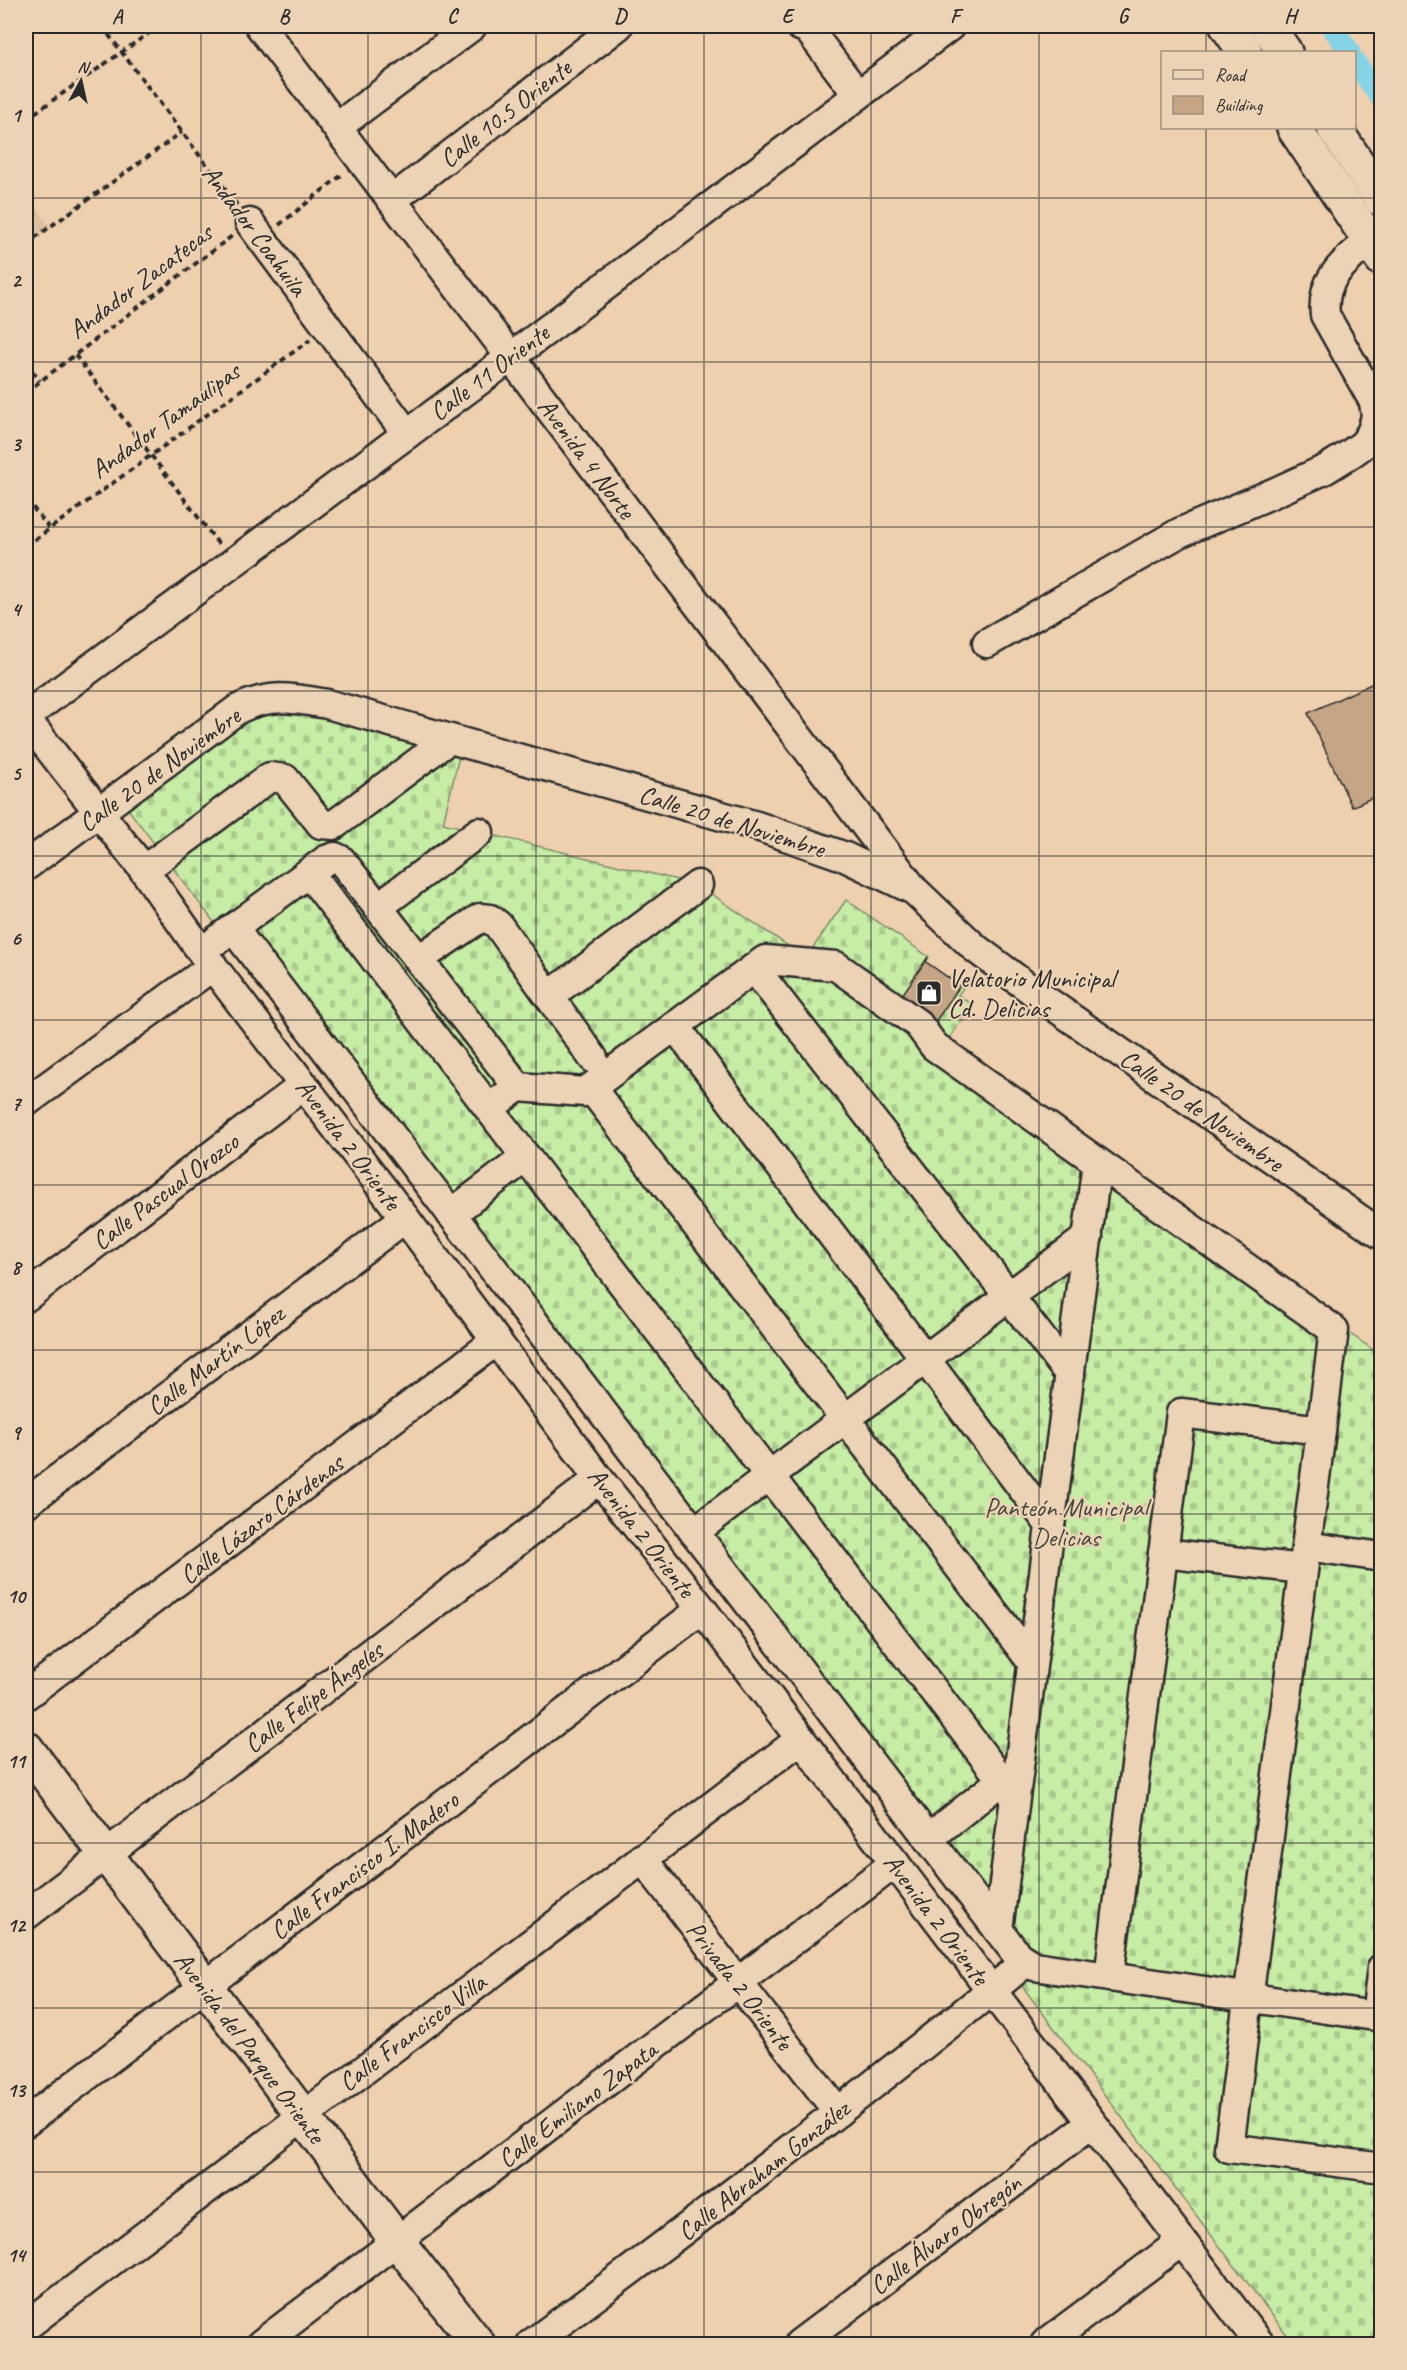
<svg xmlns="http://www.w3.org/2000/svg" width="1407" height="2370" font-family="Caveat,sans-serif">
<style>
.built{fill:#dec0a1}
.cemetery{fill:url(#cemetery-stones);stroke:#798c68;stroke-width:1.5}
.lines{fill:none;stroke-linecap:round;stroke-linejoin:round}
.canal{stroke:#87d3e6;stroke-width:21}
.building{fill:#c5a586;stroke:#2b2b2b;stroke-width:1.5}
.minor-casing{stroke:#2b2b2b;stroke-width:33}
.major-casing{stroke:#2b2b2b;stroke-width:38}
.path{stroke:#2b2b2b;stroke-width:4;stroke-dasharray:6 4.5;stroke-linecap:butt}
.minor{stroke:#edd3b5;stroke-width:28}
.major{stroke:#edd3b5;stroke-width:33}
.grid{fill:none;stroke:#2b2b2b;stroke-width:1.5;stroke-opacity:0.55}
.labels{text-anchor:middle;stroke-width:4.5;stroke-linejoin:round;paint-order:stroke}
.street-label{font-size:26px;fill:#2b2b2b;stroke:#edd3b5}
.poi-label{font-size:26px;fill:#2b2b2b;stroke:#edd3b5;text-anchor:start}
.park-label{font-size:26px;fill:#42483d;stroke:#edd3b5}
.neatline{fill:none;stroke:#2b2b2b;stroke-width:2}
.grid-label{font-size:20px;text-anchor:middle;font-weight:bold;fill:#2b2b2b}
</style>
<defs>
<pattern id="cemetery-stones" width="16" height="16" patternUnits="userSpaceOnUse" patternTransform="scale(1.5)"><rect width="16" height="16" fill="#c7eca5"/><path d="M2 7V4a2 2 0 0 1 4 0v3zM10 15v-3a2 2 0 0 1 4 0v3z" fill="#abcb8e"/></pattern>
</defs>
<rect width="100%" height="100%" fill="#eed0af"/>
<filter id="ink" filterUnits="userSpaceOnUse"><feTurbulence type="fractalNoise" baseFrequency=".0167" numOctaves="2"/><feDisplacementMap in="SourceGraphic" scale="12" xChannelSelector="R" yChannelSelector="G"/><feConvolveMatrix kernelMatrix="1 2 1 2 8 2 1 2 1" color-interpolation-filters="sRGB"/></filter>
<g filter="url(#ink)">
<polygon class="built" points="26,193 50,226 26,244"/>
<polygon class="cemetery" points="260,703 460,752 443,823 698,885 806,958 846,900 929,957 926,962 963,988 958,995 972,1005 941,1050 1375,1351 1381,1343 1381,2344 1294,2344 125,805"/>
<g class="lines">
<g class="canal">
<polyline points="1331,26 1350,52"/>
<polyline points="1354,60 1382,100"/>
</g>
</g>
<g class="building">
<polygon points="1382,679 1382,793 1352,807 1308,713"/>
<polygon points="928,957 926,962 960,986 933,1025 898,1001"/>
</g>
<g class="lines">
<defs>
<g id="minor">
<polyline points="260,26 911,886"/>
<polyline points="800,26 808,29 858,95"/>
<polyline points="337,127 472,26"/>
<polyline points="392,200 618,26"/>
<polyline points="250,223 407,434"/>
<path d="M987,643L1179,533L1271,494L1326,469L1350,454L1364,444L1372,431L1376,416L1374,402L1325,315C1321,278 1344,263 1369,241"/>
<polyline points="26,716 511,357 950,26"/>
<polyline points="26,719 144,870 201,951 405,1218 599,1479 702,1609 1260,2344"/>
<path d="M26,866L238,709C271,693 292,698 327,704L757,826L843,856L914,890L975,948L1038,995L1382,1235"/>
<polyline points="144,870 270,777 285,779 321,824 334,825 449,739"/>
<polyline points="309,873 1014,1796"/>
<polyline points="378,907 479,832"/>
<polyline points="233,928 1018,1956 1034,1966 1382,2017"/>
<polyline points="217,940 326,860 335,857 341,860 518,1087"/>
<polyline points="419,959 480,918 490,919 498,925 593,1058"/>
<polyline points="754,968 1070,1375"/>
<polyline points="549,996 698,885"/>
<polyline points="675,1026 1050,1525"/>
<polyline points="591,1088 1032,1662"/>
<polyline points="26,1102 213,966"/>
<polyline points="489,1108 518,1087 585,1092 765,960 836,966 918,1024 934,1046 1334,1330 1229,2148 1382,2168"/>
<polyline points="451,1214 526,1157"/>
<polyline points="26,1297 304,1085"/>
<polyline points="26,1503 405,1218"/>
<polyline points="694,1532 1088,1237"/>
<polyline points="1306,1546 1382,1557"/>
<polyline points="1163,1553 1303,1569"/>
<polyline points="26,1695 496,1341"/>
<polyline points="928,1839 1002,1780"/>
<polyline points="642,1858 838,2112"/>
<polyline points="26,1915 599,1479"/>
<polyline points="998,1930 1097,1162"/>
<polyline points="1109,1977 1181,1413 1321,1430"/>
<polyline points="1376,2016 1382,1968"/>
<polyline points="26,2122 702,1609"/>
<polyline points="26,2326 801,1739"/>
<polyline points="261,2344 895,1863"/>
<path d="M531,2344C699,2220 865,2094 1026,1962"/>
<polyline points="799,2344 1091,2124"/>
<polyline points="1045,2344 1182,2241"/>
</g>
<g id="major">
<polyline points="1227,26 1245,52"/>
<polyline points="1267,26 1285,52"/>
<polyline points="1294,128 1382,259"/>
<polyline points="1334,128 1382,200"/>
<polyline points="26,1748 397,2241 478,2344"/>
</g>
</defs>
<use href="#minor" class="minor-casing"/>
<use href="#major" class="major-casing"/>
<g class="path">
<polyline points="102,26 237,205"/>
<polyline points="26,119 159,26"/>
<polyline points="279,225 343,174"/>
<polyline points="26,244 182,132"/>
<polyline points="75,355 220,546"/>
<polyline points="26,363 40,381"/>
<polyline points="26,392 232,236"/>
<polyline points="26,499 49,528"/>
<polyline points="26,546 310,340"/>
</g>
<use href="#minor" class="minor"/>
<use href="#major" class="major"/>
</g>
</g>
<path class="grid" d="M201,26V2344M368,26V2344M536,26V2344M704,26V2344M871,26V2344M1039,26V2344M1206,26V52M1206,128V2344M26,198H1382M26,362H1382M26,527H1382M26,691H1382M26,856H1382M26,1020H1382M26,1185H1382M26,1350H1382M26,1514H1382M26,1679H1382M26,1843H1382M26,2008H1382M26,2172H1382"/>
<defs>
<symbol id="shop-square" viewBox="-11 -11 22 22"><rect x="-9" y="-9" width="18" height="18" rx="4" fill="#2b2b2b" stroke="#edd3b5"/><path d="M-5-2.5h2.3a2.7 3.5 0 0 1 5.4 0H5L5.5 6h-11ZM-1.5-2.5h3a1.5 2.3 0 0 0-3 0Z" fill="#fff"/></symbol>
</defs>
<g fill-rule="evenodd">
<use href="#shop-square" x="914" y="978" width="30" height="30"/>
</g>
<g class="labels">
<g class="street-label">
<text transform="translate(505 113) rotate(-38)" y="9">Calle 10.5 Oriente</text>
<text transform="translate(255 230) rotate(53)" y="9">Andador Coahuila</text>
<text transform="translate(140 281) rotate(-37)" y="9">Andador Zacatecas</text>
<text transform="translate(489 372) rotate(-37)" y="9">Calle 11 Oriente</text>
<text transform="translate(165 420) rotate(-36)" y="9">Andador Tamaulipas</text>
<text transform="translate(587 458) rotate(53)" y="9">Avenida 4 Norte</text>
<text transform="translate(159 769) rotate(-36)" y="9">Calle 20 de Noviembre</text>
<text transform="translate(732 821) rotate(17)" y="9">Calle 20 de Noviembre</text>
<text transform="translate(1202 1110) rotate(35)" y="9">Calle 20 de Noviembre</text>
<text transform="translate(349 1144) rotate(53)" y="9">Avenida 2 Oriente</text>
<text transform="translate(165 1191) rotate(-37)" y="9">Calle Pascual Orozco</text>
<text transform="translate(215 1360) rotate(-37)" y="9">Calle Martín López</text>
<text transform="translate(261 1519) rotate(-37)" y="9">Calle Lázaro Cárdenas</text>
<text transform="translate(642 1532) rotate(52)" y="9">Avenida 2 Oriente</text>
<text transform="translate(313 1697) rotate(-37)" y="9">Calle Felipe Ángeles</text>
<text transform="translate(364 1865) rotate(-37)" y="9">Calle Francisco I. Madero</text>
<text transform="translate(937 1919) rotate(53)" y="9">Avenida 2 Oriente</text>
<text transform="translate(740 1985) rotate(52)" y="9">Privada 2 Oriente</text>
<text transform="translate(412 2032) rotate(-37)" y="9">Calle Francisco Villa</text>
<text transform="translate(250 2047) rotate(53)" y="9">Avenida del Parque Oriente</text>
<text transform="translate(577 2104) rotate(-37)" y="9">Calle Emiliano Zapata</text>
<text transform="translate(763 2170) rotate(-38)" y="9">Calle Abraham González</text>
<text transform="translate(945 2234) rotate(-37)" y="9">Calle Álvaro Obregón</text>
</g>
<g class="poi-label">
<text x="948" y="987">Velatorio Municipal<tspan x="948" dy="30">Cd. Delicias</tspan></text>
</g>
<g class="park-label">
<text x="1066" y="1516">Panteón Municipal<tspan x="1066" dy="30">Delicias</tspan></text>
</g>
</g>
<rect width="1407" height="2370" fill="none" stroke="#edd3b5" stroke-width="66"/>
<rect x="1161" y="51" width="195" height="78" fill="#edd3b5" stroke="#9f907e" stroke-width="1.5"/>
<rect x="1173" y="70" width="30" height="9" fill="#edd3b5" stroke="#9f907e" stroke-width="1.5"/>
<text x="1215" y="81" font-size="18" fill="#2b2b2b">Road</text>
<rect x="1173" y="96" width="30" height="18" fill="#c5a586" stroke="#9f907e" stroke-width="1.5"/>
<text x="1215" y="111" font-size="18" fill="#2b2b2b">Building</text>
<g transform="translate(81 81) rotate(8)" stroke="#edd3b5" stroke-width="4.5" paint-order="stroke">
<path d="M0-4.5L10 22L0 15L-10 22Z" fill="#2b2b2b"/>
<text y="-9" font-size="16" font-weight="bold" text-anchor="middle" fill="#2b2b2b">N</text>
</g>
<rect x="33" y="33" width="1341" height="2304" class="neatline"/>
<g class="grid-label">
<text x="117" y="23">A</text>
<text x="284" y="23">B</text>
<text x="452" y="23">C</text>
<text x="620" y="23">D</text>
<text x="787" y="23">E</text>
<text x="955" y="23">F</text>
<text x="1123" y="23">G</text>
<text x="1290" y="23">H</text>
<text x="16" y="122">1</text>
<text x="16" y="287">2</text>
<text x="16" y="451">3</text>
<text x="16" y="616">4</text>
<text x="16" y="780">5</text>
<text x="16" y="945">6</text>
<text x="16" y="1110">7</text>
<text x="16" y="1274">8</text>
<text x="16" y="1439">9</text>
<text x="16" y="1603">10</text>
<text x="16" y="1768">11</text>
<text x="16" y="1932">12</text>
<text x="16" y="2097">13</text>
<text x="16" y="2262">14</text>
</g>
</svg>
